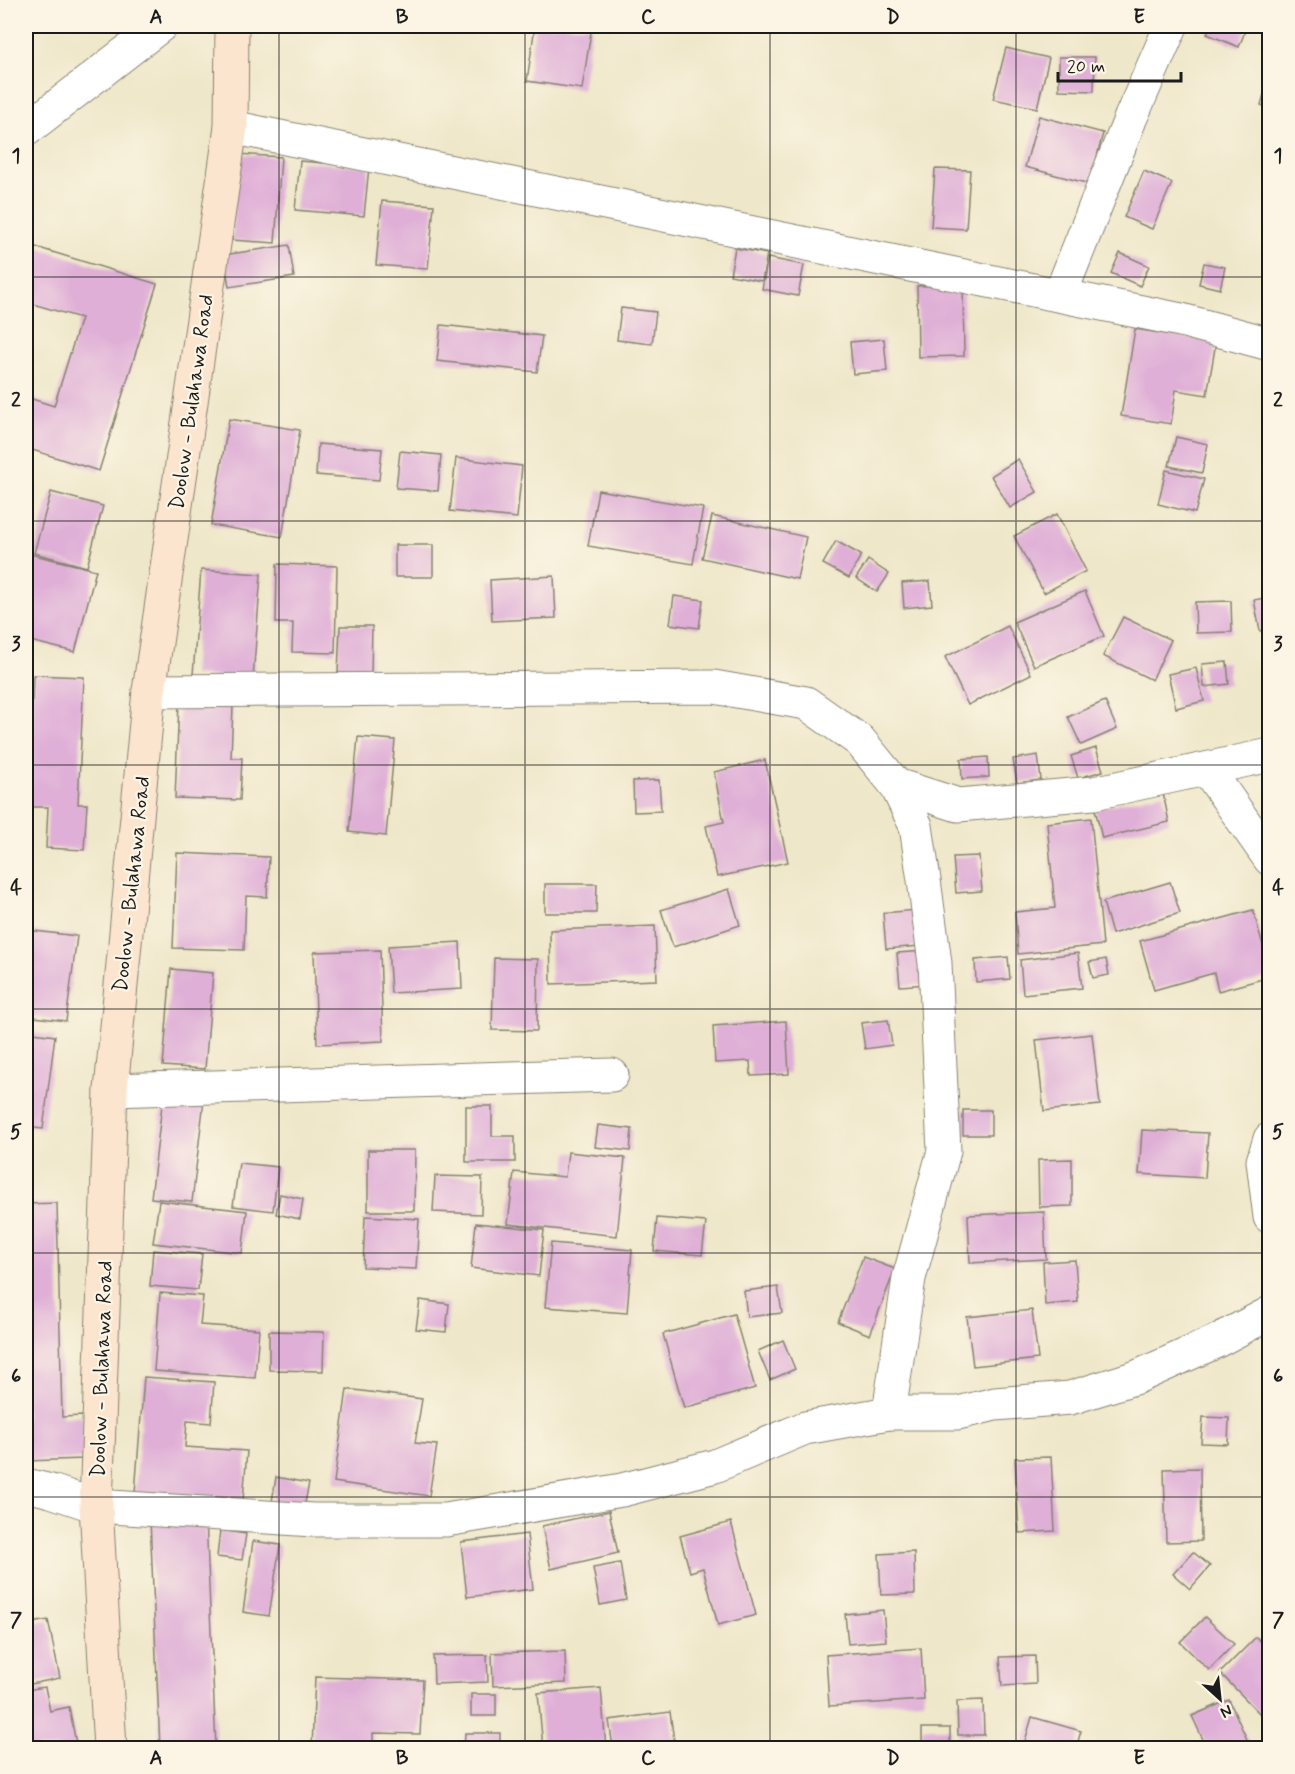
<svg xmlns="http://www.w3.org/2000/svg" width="1295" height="1774" font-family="Mynerve,sans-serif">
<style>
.building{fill:#dfafd7}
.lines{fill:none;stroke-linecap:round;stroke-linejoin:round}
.street-casing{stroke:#868272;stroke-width:35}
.secondary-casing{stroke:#868272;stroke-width:35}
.street{stroke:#fff;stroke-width:33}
.secondary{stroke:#fce5cf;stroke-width:33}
.grid{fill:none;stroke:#1c1c1c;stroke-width:1.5;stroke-opacity:0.55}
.labels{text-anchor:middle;stroke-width:4.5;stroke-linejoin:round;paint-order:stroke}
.street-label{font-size:21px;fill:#1c1c1c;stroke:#fcf5e5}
.neatline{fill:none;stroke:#1c1c1c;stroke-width:2}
.grid-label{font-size:20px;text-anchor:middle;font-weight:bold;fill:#1c1c1c}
</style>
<rect width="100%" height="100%" fill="#fcf5e5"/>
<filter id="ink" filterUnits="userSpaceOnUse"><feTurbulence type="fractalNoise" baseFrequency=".0167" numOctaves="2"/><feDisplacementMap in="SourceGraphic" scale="12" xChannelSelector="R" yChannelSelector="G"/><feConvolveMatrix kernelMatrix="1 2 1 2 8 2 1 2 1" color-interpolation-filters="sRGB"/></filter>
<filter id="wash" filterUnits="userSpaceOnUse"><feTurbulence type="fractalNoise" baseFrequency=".008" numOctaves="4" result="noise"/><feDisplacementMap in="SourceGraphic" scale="24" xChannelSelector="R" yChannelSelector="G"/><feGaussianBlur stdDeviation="1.35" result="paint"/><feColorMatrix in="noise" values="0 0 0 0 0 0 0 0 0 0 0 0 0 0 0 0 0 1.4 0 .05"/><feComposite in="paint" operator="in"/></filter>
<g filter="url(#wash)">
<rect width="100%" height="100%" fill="#efe7c9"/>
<g id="blocks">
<g class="building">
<polygon points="535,26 592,26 582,89 527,81"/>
<polygon points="1210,26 1247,26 1239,47 1207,34"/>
<polygon points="1006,48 1049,58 1037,108 993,99"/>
<polygon points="1059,57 1095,57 1094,91 1059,90"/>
<polygon points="1268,80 1270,80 1270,108 1261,105"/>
<polygon points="1039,116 1103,133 1090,184 1025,167"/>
<polygon points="238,154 281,157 275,243 232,240"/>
<polygon points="300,161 369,167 364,216 295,210"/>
<polygon points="935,169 970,170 966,229 931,227"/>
<polygon points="1144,171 1172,183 1152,229 1124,217"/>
<polygon points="382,201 434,205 428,269 376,265"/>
<polygon points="26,244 157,284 99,471 26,448 26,397 54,406 81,318 26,302"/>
<polygon points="289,245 294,277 229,287 224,255"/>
<polygon points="735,248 767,254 762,281 730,275"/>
<polygon points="1120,253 1149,266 1140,286 1111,273"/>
<polygon points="768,258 804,265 798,296 762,289"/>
<polygon points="1204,263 1225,267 1220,289 1199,284"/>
<polygon points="963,285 964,356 918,357 917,286"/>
<polygon points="621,308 656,312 652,344 617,340"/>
<polygon points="441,325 542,336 537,372 437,361"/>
<polygon points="1135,329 1216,342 1207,395 1176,390 1171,424 1121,416"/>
<polygon points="884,339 887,371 853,374 850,342"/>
<polygon points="229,419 300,430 282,537 211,525"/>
<polygon points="1176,437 1208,444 1202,473 1169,466"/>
<polygon points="318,444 382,449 379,480 316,475"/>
<polygon points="400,451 441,455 438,491 396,488"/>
<polygon points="456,458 522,466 517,518 450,511"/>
<polygon points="1018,459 1037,492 1010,508 991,476"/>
<polygon points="1166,470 1204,479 1195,513 1158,504"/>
<polygon points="598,490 703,508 693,564 588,546"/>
<polygon points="51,492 103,506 87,567 34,553"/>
<polygon points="1057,514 1086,571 1044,593 1014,536"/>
<polygon points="712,516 806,537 797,579 702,558"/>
<polygon points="836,541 861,555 849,578 823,564"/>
<rect x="395" y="545" width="38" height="32"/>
<polygon points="26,553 96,570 75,652 26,640"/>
<polygon points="868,560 889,574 877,592 856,578"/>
<polygon points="277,564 337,566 335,653 292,652 293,623 276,623"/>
<polygon points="201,570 261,574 253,679 193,675"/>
<polygon points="554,576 556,618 492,621 490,580"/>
<polygon points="930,581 932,605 904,608 902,583"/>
<polygon points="1085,591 1104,636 1034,666 1014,622"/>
<polygon points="674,596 703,600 699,628 670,624"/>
<polygon points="1270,597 1270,630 1260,631 1254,600"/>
<polygon points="1231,601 1232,632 1196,633 1195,602"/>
<polygon points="1123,617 1171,640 1152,680 1103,656"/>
<polygon points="340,626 372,626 371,674 338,673"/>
<polygon points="1008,626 1031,674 968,705 945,657"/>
<polygon points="1227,662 1229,684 1204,687 1202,664"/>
<polygon points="1196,668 1204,701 1176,708 1168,674"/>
<polygon points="33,675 84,677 78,804 87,804 84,850 46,848 48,807 28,807"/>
<polygon points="1105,701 1117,729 1081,745 1068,717"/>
<polygon points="179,703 233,705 231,758 242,758 240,800 175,798"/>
<polygon points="358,737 395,740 386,836 349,832"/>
<polygon points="1096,748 1103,771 1078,778 1071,756"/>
<polygon points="1038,755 1041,780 1017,783 1013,759"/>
<polygon points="988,757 989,777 962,779 961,759"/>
<polygon points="765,760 788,862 717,877 706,826 724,822 714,772"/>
<polygon points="659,780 661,811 634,812 633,781"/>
<polygon points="1163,793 1169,822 1102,838 1095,809"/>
<polygon points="1091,818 1103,945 1018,954 1015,912 1055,908 1047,823"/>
<polygon points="177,853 269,857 267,897 246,896 244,950 173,948"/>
<polygon points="979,856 982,891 956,893 953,857"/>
<polygon points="1170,882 1180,913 1112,934 1103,902"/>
<polygon points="545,884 597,884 596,913 545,913"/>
<polygon points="729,889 740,925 673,947 661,910"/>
<polygon points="917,910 920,946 886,949 883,913"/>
<polygon points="1253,910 1270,970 1270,977 1218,991 1214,973 1154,990 1140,941"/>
<polygon points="655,926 657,980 551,984 550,930"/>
<polygon points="26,930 77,936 66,1021 26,1016"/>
<polygon points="460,942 462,989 391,993 388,946"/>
<polygon points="380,950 383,1041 317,1044 314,952"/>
<polygon points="926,951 928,984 900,986 897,953"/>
<polygon points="1078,953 1082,988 1023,994 1020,960"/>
<polygon points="1008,957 1010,979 976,982 975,960"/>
<polygon points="494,958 538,959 537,1031 492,1030"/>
<polygon points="1106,959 1109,975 1093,978 1089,962"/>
<polygon points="171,969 213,973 205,1069 163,1066"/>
<polygon points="888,1020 892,1045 865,1049 861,1023"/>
<polygon points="786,1021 789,1074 751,1076 750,1061 715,1063 713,1026"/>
<polygon points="26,1032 55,1036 43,1129 26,1127"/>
<polygon points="1092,1034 1100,1105 1044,1111 1036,1040"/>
<polygon points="163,1096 204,1100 192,1202 151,1198"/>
<polygon points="466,1106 492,1106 492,1136 515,1136 515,1162 466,1162"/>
<rect x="963" y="1110" width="28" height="25"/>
<polygon points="598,1125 632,1129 630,1151 595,1147"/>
<polygon points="1142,1130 1208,1133 1205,1178 1139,1174"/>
<polygon points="368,1150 415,1150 414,1211 368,1211"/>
<polygon points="568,1152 625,1158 617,1236 508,1224 514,1172 565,1177"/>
<polygon points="1072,1159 1072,1206 1039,1207 1038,1160"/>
<polygon points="239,1163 278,1167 273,1211 233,1206"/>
<polygon points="435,1176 482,1177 481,1214 433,1212"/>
<polygon points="280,1194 303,1199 300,1219 276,1214"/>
<polygon points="159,1201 247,1211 242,1253 153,1243"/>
<polygon points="57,1203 62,1417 83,1416 84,1459 26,1461 26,1204"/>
<polygon points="1044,1212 1046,1259 970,1263 968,1215"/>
<polygon points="365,1216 419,1219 416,1269 363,1267"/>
<polygon points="657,1218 706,1222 702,1255 654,1251"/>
<polygon points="476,1223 544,1230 539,1276 471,1268"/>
<polygon points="551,1243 632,1250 627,1313 545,1307"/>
<polygon points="153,1250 202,1254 198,1290 150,1286"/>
<polygon points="863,1257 895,1269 870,1335 838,1322"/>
<polygon points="1075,1260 1078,1302 1045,1305 1043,1262"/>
<polygon points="778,1287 782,1313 747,1317 744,1291"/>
<polygon points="160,1293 203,1296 200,1325 259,1329 255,1378 154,1371"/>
<polygon points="420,1300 449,1304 446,1332 416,1329"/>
<polygon points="1032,1310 1038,1359 973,1366 967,1317"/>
<polygon points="734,1314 755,1388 684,1408 663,1334"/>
<polygon points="269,1331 324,1332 323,1371 269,1370"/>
<polygon points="783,1340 795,1369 770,1380 758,1351"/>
<polygon points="144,1377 214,1382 211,1423 187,1421 185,1447 247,1451 243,1500 135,1493"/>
<polygon points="347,1389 422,1399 415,1443 437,1445 429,1496 334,1482"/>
<polygon points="1203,1417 1229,1418 1228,1444 1201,1443"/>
<polygon points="1051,1457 1055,1531 1019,1533 1015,1458"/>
<polygon points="1200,1468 1201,1541 1166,1542 1164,1469"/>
<polygon points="276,1477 309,1483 304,1508 272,1502"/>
<polygon points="609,1511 618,1553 551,1569 542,1526"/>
<polygon points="206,1517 216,1748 160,1748 150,1519"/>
<polygon points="731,1522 756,1615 718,1625 703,1568 690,1572 680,1536"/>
<polygon points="220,1530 246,1534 242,1560 217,1557"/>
<polygon points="527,1534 533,1589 467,1597 461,1542"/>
<polygon points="253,1541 280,1545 269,1616 243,1612"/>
<polygon points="914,1552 915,1594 881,1595 879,1554"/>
<polygon points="1193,1552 1210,1566 1190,1589 1173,1574"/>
<polygon points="26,1553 34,1589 26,1591"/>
<polygon points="620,1563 626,1600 600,1605 593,1568"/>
<polygon points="883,1610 886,1641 848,1644 845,1614"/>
<polygon points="1205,1617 1234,1644 1209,1670 1180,1642"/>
<polygon points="48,1620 60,1678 26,1685 26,1624"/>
<polygon points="1256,1637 1270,1650 1268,1722 1220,1673"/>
<polygon points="921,1648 924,1700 829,1706 826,1655"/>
<polygon points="565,1651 566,1683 493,1686 492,1653"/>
<polygon points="487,1655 488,1682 434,1684 433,1656"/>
<polygon points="1035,1656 1036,1684 1002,1686 1000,1657"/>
<polygon points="315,1677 423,1680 420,1734 373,1733 373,1748 312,1748"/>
<polygon points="45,1687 50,1711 69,1707 77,1748 26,1748 26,1690"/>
<polygon points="601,1688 606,1748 543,1748 538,1693"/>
<rect x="471" y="1694" width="25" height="22"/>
<polygon points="983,1700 984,1735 958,1735 957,1701"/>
<polygon points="1229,1700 1250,1746 1245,1748 1207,1748 1192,1716"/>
<polygon points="670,1712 675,1748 613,1748 609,1720"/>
<polygon points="1032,1717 1081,1731 1076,1748 1023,1748"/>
<rect x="922" y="1728" width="28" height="20"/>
<polygon points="465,1733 500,1733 500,1748 464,1748"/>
</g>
</g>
</g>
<g filter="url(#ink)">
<use href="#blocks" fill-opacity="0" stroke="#868272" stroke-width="1.5"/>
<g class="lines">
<defs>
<g id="street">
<polyline points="231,127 1181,320 1270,344"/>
<polyline points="26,130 160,26"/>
<polyline points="1060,295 1131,117 1171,26"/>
<polyline points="149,691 714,687 806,703 860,741 896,785 958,805 1094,793 1270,755"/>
<polyline points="1207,769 1270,859"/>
<polyline points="111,1090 612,1075"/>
<polyline points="1270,1139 1263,1161 1270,1217"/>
<polyline points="889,1413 909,1278 944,1151 935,963 924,880 916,826 896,785"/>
<polyline points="26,1485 51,1491 96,1506 313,1520 446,1520 622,1490 715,1466 805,1428 889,1413 958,1413 995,1404 1070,1398 1137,1377 1215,1342 1270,1313"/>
</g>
<polyline id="secondary" points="110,1748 96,1506 111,1090 149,691 231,127 232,26"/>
</defs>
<use href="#street" class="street-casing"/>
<use href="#secondary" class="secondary-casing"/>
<use href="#street" class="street"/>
<use href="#secondary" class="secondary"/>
</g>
</g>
<path class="grid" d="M279,26V1748M525,26V1748M770,26V1748M1016,26V1748M26,277H1270M26,521H1270M26,765H1270M26,1009H1270M26,1253H1270M26,1497H1270"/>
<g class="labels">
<g class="street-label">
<text transform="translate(191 402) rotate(-82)" y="7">Doolow - Bulahawa Road</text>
<text transform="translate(131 884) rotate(-84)" y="7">Doolow - Bulahawa Road</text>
<text transform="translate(101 1369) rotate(-88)" y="7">Doolow - Bulahawa Road</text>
</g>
</g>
<rect width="1295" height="1774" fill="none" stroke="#fcf5e5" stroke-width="66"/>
<g transform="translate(1220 1699) rotate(153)" stroke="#fcf5e5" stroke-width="4.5" paint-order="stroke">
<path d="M0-4.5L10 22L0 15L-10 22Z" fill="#1c1c1c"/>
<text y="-9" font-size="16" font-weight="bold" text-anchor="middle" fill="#1c1c1c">N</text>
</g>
<path d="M1058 72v9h123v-9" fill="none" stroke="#1c1c1c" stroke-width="3"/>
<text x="1067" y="72" font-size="18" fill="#1c1c1c" stroke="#fcf5e5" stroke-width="4.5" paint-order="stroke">20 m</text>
<rect x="33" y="33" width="1229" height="1708" class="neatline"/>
<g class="grid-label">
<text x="156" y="23">A</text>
<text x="402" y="23">B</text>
<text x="648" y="23">C</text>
<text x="893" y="23">D</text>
<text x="1139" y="23">E</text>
<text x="16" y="162">1</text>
<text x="1278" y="162">1</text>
<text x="16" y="406">2</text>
<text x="1278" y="406">2</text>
<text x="16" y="650">3</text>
<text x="1278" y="650">3</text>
<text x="16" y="894">4</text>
<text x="1278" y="894">4</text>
<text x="16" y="1138">5</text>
<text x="1278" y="1138">5</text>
<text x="16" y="1382">6</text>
<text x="1278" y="1382">6</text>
<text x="16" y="1626">7</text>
<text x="1278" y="1626">7</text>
<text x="156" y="1764">A</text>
<text x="402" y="1764">B</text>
<text x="648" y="1764">C</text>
<text x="893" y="1764">D</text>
<text x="1139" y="1764">E</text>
</g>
</svg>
